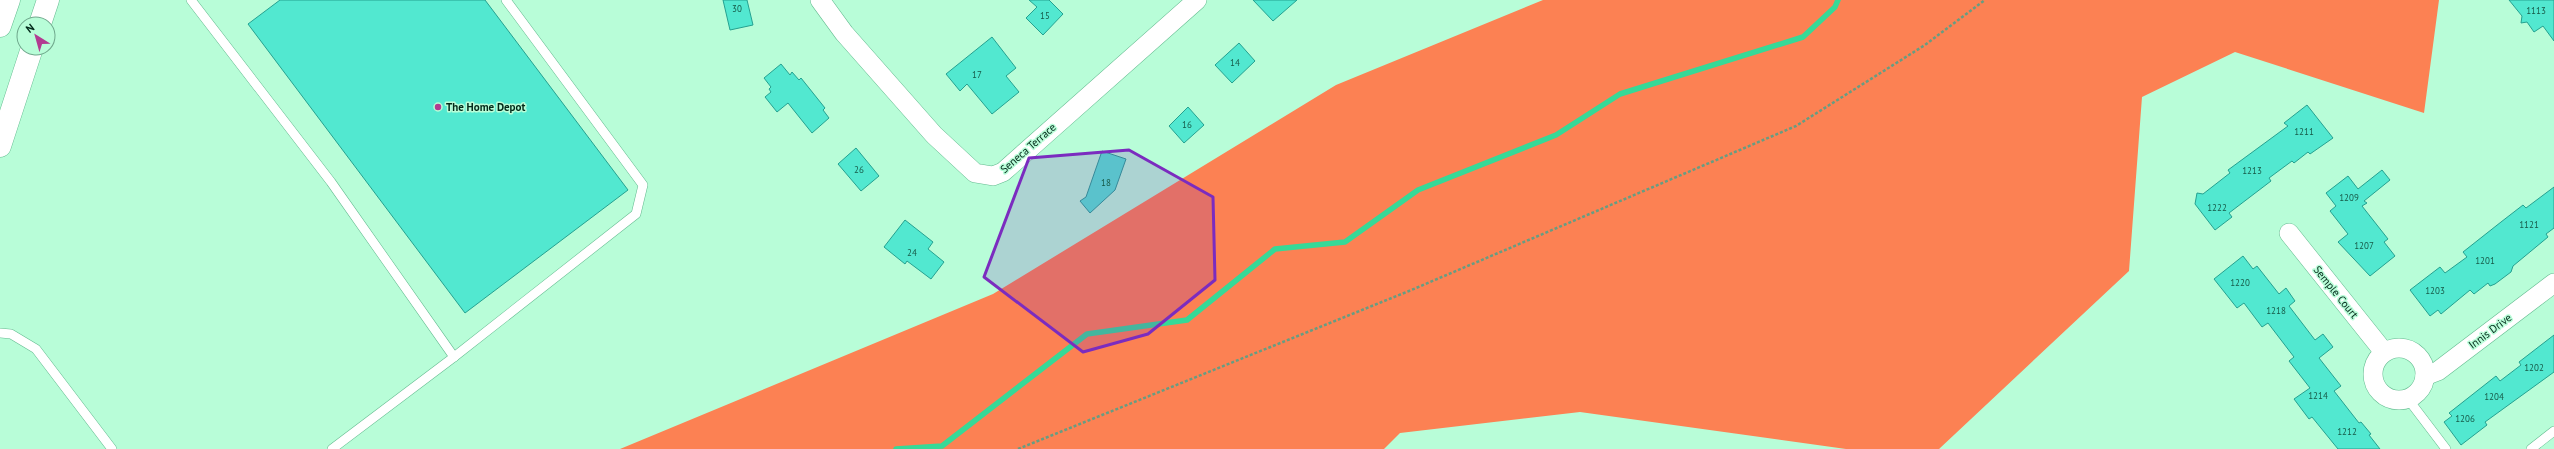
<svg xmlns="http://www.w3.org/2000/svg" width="2554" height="449" font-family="'PT Sans',sans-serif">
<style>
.forest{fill:#fc8153}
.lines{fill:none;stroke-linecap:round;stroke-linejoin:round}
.stream{stroke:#36d997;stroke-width:5.5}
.building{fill:#52e8d0;stroke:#25a190}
.lane-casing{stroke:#63bb8f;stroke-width:10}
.street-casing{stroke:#63bb8f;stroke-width:20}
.secondary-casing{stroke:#63bb8f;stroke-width:23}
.path{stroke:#669d82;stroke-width:2.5;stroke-dasharray:3 2;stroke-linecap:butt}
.lane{stroke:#fff;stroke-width:9}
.street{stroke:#fff;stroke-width:19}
.secondary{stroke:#fff;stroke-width:22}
.marked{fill:#7b2cbf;fill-opacity:0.2;stroke:#7b2cbf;stroke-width:3;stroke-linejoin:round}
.poi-dot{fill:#b23b91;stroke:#b8fdd8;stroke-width:1.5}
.labels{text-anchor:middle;stroke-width:3;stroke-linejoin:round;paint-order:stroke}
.number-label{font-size:9px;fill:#165947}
.poi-label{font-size:11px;font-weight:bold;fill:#022919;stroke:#b8fdd8;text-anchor:start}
.street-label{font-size:11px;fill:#022919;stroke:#b8fdd8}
</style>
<rect width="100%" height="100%" fill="#b8fdd8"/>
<polygon class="forest" points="1543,0 2439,0 2424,113 2235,52 2142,97 2129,271 1939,449 1846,449 1580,412 1400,433 1384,449 620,449 993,294 1336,85"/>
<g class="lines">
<polyline class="stream" points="896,449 942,446 1087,334 1187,320 1275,249 1345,242 1418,190 1556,135 1620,94 1803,37 1835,7 1838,0"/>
</g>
<g class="building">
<polygon points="280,0 485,0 628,190 465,313 248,24"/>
<polygon points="723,0 747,0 753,25 730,30"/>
<polygon points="1029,0 1049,0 1063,14 1043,35 1026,18 1037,7"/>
<polygon points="1253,0 1297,0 1273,21"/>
<polygon points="2509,0 2554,0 2554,41 2543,26 2534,32 2527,22 2521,23 2522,16"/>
<polygon points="992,37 1016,68 1006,76 1019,92 992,114 967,84 960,91 946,74"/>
<polygon points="1239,43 1255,61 1232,83 1215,65"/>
<polygon points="781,64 790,75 792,72 799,80 801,78 825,108 823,110 829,118 812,133 788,103 777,112 765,97 771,92 769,89 771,87 764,78"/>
<polygon points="2307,105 2333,138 2310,154 2308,152 2294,163 2292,161 2269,178 2271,181 2229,213 2232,217 2215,230 2195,204 2197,193 2203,194 2230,173 2228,170 2288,126 2284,123"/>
<polygon points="1188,107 1204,125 1184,143 1169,126"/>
<polygon points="856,148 879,176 861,191 838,164"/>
<polygon points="1102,151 1126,159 1115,190 1090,213 1080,201 1086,197"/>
<polygon points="2382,170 2390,180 2364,201 2367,203 2362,206 2388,239 2384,242 2395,256 2370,276 2338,242 2348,234 2330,211 2336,206 2326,193 2348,176 2358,189"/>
<polygon points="2554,187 2554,228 2546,234 2548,237 2513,266 2511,272 2495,284 2490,286 2488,283 2474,294 2470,290 2441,314 2438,310 2430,316 2410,290 2440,267 2445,273 2467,257 2463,252 2501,222 2523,205 2526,208"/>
<polygon points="905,220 933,242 928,249 944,262 931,279 907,261 905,264 884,247"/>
<polygon points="2243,256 2253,269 2257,266 2279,294 2286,288 2295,301 2289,306 2315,340 2323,334 2333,347 2319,358 2341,386 2334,391 2359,423 2361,422 2371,434 2369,435 2380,449 2338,449 2312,417 2309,419 2294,399 2310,388 2289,361 2294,357 2268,323 2262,327 2244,303 2237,308 2214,279"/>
<polygon points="2554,335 2554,372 2485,422 2487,425 2461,445 2444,422 2452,416 2449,413 2496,376 2500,381 2521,365 2519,362"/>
</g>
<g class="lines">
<defs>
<g id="lane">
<polyline points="191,0 331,182 454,357"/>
<polyline points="0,333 11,334 36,349 112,449"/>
<polyline points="2408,399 2446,449"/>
<polyline points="332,449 454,357 636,214 643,185 506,0"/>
<polyline points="2531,449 2554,431"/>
</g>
<g id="street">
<polyline points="820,0 844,33 934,135 975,173 993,176 1003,172 1197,0"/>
<polyline points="2289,233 2384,352"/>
<circle cx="2399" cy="374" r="26"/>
<polyline points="2425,376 2438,371 2554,283"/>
</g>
<g id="secondary">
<polyline points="40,24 48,0"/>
<polyline points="0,26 9,0"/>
<polyline points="0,146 32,48"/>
</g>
</defs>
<use href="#lane" class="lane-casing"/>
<use href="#street" class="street-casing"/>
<use href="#secondary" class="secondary-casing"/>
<polyline class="path" points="1018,449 1409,291 1796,126 1925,45 1985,0"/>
<use href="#lane" class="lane"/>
<use href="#street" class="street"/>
<use href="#secondary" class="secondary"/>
</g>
<path class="marked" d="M1129,150L1213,197L1215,280L1148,334L1083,352L984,277L1029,158Z"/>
<circle class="poi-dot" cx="438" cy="107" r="4"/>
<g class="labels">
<g class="number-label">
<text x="737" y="12">30</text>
<text x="2536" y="14">1113</text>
<text x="1045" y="19">15</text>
<text x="1235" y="66">14</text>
<text x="977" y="78">17</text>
<text x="1187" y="128">16</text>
<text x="2304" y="135">1211</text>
<text x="859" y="173">26</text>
<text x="2252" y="174">1213</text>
<text x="1106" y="186">18</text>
<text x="2349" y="201">1209</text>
<text x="2217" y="211">1222</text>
<text x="2529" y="228">1121</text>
<text x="2364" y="249">1207</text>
<text x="912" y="256">24</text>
<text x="2485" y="264">1201</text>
<text x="2240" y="286">1220</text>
<text x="2435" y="294">1203</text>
<text x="2276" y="314">1218</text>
<text x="2534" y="371">1202</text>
<text x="2318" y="399">1214</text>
<text x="2494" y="400">1204</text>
<text x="2465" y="422">1206</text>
<text x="2347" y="435">1212</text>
</g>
<g class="poi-label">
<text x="446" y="111">The Home Depot</text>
</g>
<g class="street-label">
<text transform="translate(1028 148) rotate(-41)" y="4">Seneca Terrace</text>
<text transform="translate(2336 292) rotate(51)" y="4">Semple Court</text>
<text transform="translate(2490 331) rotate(-37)" y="4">Innis Drive</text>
</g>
</g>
<g transform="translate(36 36) rotate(323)"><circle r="19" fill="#b8fdd8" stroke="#6fa88c"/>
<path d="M0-3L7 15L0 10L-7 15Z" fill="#b23b91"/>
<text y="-6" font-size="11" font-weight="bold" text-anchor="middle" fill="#022919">N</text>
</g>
</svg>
